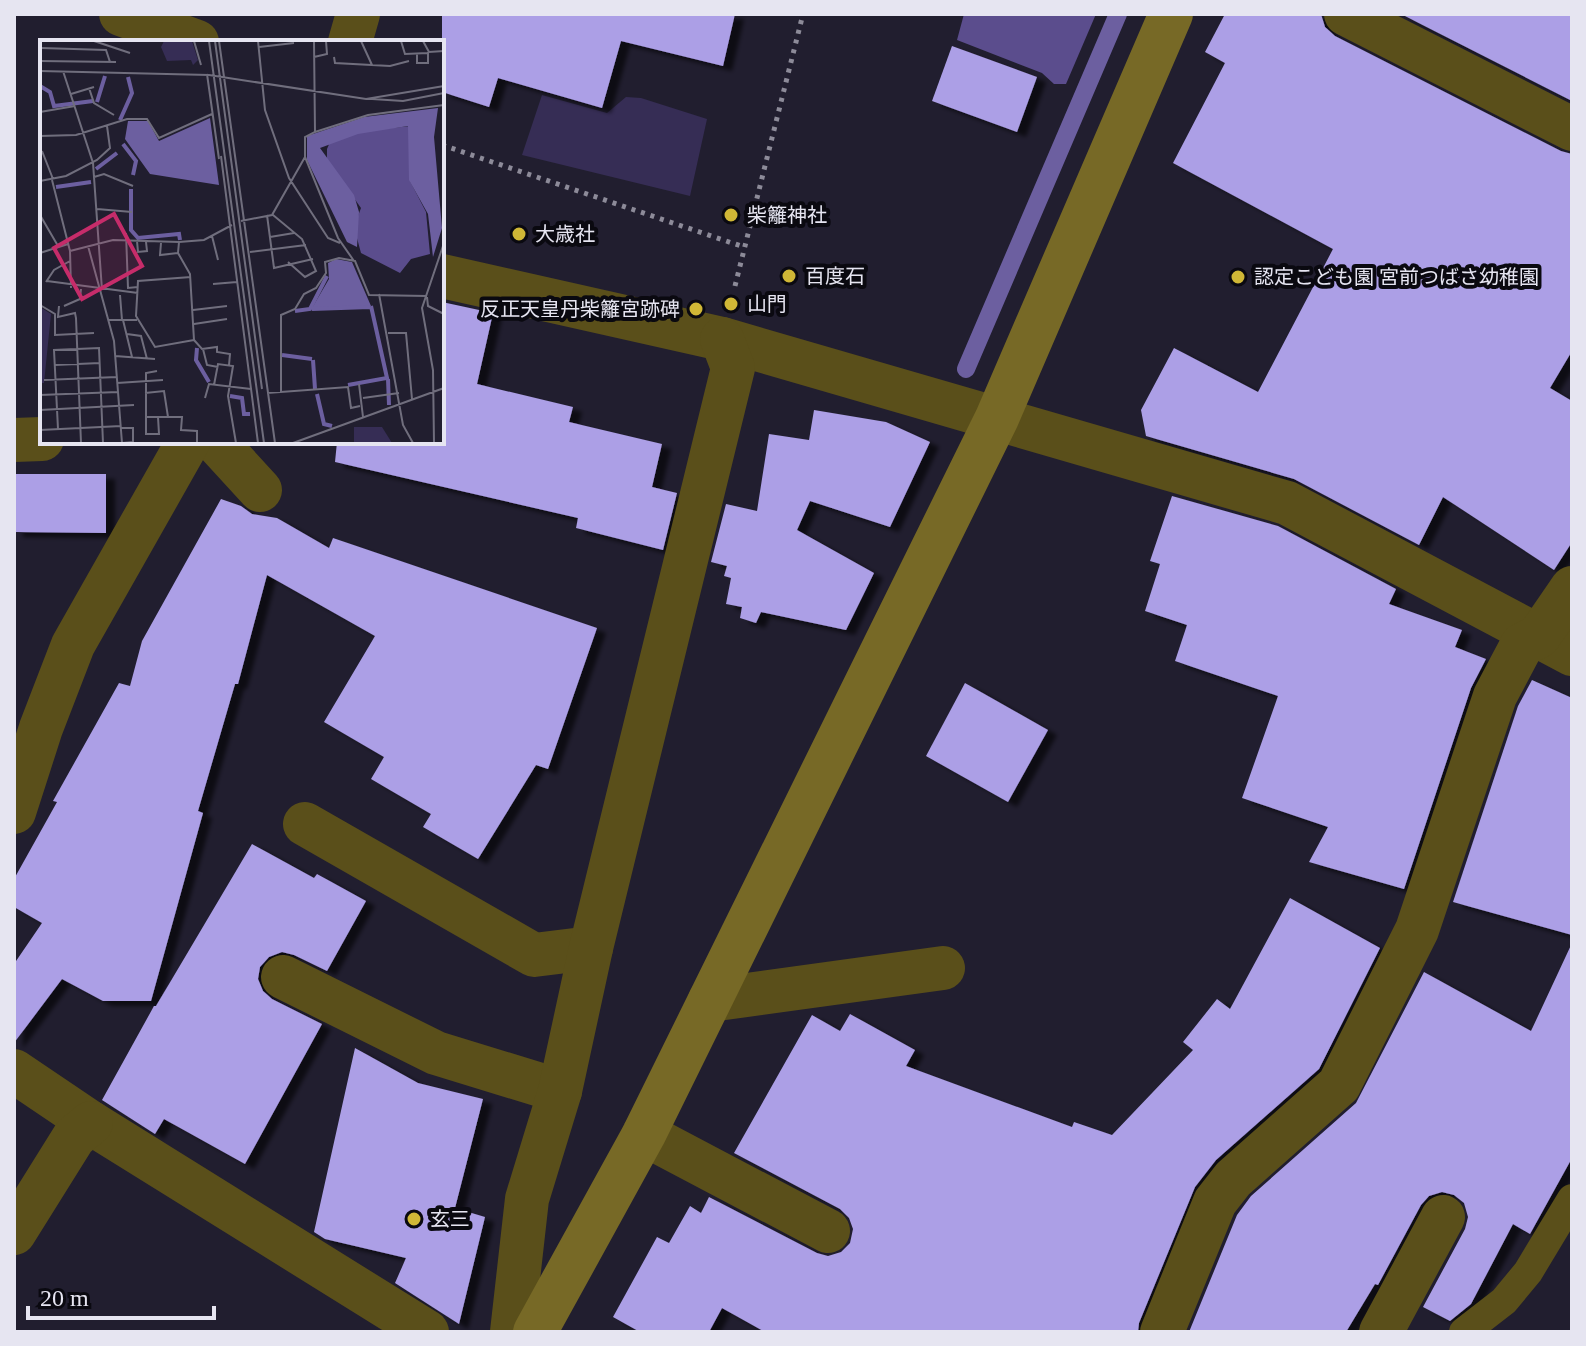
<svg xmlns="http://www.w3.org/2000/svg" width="1586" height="1346" font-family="'Times New Roman','Noto Sans JP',serif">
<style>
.green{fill:#362d55}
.forest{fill:#5b4d8d}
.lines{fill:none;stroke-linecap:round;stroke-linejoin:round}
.stream{stroke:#6c5fa0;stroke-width:18}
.building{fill:#ac9fe6;filter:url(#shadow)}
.path{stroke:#8d8b99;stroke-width:5;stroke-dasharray:4 6;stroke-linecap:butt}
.lane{stroke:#5a4f1a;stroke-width:30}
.street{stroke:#5a4f1a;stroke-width:44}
.secondary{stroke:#776926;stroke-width:44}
.poi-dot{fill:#d0b736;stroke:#0a0910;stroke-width:3}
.labels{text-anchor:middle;stroke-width:8;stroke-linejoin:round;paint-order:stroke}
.poi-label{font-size:20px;fill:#e6e5f1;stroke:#0a0910;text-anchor:start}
.inset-river{fill:none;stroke:#6c5fa0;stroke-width:4}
.inset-road{fill:none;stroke:#706e7d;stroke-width:2}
.view{fill:#c62c6a;fill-opacity:0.15;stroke:#c62c6a;stroke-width:4}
.inset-edge{fill:none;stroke:#e6e5f1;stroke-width:4}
</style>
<defs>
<filter id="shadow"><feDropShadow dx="9" dy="5" stdDeviation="2" flood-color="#0009"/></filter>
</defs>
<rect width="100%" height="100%" fill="#211e2f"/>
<polygon class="green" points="542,95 607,113 626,97 641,98 707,119 690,196 522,155"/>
<polygon class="forest" points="964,14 1096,14 1066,84 1054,84 1042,73 957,40"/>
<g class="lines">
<polyline class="stream" points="966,369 1118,14"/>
</g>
<g class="building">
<polygon points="442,14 735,14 723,66 621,41 602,108 498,78 489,107 442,92"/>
<polygon points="1225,14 1321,14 1325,27 1335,36 1561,151 1572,154 1572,351 1550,388 1572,401 1572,542 1554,570 1443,497 1419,545 1294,479 1146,436 1141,410 1174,348 1258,392 1333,249 1173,163 1225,63 1205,52"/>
<polygon points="1401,14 1572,14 1572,101"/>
<polygon points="952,46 1037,77 1017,132 932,101"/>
<polygon points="442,302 493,313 477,384 573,407 569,422 662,444 652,487 677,493 663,550 576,528 578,518 335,462 337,442 442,442"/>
<polygon points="814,410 886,422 930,442 890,527 810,501 797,530 874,573 846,630 761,612 756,623 740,618 742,607 726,604 731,578 724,576 727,566 711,562 726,504 757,511 769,434 809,440"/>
<polygon points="14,474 106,474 106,533 14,532"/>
<polygon points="1172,496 1278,526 1396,589 1389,604 1462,630 1455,647 1486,659 1471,688 1404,889 1309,862 1328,827 1242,798 1278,696 1175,661 1187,625 1145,611 1160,564 1150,561"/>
<polygon points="221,499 241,506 252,514 277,518 329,548 333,538 597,628 548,769 536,765 478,859 423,827 431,814 371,779 384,757 324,722 375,636 267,575 238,684 235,684 198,811 203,813 151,1001 103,1001 62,979 14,1043 14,964 42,923 14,907 14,879 57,802 53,801 119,683 130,686 142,641"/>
<polygon points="1532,680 1572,698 1572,935 1453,902 1518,706"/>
<polygon points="965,683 1048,730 1008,802 926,756"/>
<polygon points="252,844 314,878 317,874 366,901 327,971 294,955 282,952 269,957 260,967 258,979 263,991 272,999 322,1024 245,1164 164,1119 155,1134 102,1100 154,1006 156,1006"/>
<polygon points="1290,898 1380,948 1319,1069 1216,1160 1195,1187 1139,1323 1138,1332 765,1332 722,1308 709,1332 640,1332 613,1317 657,1237 669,1243 690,1206 701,1213 709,1197 817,1253 828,1256 841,1252 850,1243 853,1229 849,1218 840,1209 734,1153 812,1015 840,1031 850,1014 915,1050 906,1066 1072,1127 1074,1122 1112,1135 1193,1050 1183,1042 1217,999 1230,1009"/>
<polygon points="1572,943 1572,1158 1530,1234 1513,1224 1471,1304 1450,1321 1423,1307 1465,1229 1468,1217 1464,1203 1454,1195 1442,1192 1429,1196 1421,1205 1378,1285 1375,1284 1346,1332 1189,1332 1237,1215 1251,1196 1356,1103 1424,972 1531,1031"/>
<polygon points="355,1048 418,1083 483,1099 455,1208 485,1217 459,1324 395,1283 406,1258 325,1239 314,1232"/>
</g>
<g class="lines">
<g class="path">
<polyline points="442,145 744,247"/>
<polyline points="735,286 803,14"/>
</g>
<polyline class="lane" points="1464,1332 1504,1301 1528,1272 1572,1199"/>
<g class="street">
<polyline points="121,14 197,42"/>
<polyline points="1346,14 1572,129"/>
<polyline points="350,42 358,14"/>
<polyline points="442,276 722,339 1287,503 1572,654"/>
<polyline points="14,440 42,439"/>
<polyline points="216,442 260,490"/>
<polyline points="14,812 41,728 73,645 188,442"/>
<polyline points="305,824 534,955 591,948"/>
<polyline points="283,977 436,1053 560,1091"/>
<polyline points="710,1000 943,968"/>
<polyline points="14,1071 91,1123 427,1332"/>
<polyline points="644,1134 828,1231"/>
<polyline points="14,1233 74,1137 91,1123"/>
<polyline points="512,1332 527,1199 560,1091 591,948 733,368 722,339"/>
<polyline points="1162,1332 1215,1202 1233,1179 1339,1085 1417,930 1495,696 1522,645 1539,636 1572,588"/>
<polyline points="1381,1332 1443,1217"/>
</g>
<polyline class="secondary" points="535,1332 644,1134 997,418 1171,14"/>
</g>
<g class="poi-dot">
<circle cx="731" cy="215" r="8"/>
<circle cx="519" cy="234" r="8"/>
<circle cx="789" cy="276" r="8"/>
<circle cx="1238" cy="277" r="8"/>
<circle cx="731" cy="304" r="8"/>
<circle cx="696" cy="309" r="8"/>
<circle cx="414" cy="1219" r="8"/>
</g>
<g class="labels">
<g class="poi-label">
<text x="747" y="222">柴籬神社</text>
<text x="535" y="241">大歳社</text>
<text x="805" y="283">百度石</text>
<text x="1254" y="284">認定こども園 宮前つばさ幼稚園</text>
<text x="747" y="311">山門</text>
<text x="680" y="316" text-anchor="end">反正天皇丹柴籬宮跡碑</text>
<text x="430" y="1226">玄三</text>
</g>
</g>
<g transform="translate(40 40)">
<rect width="404" height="404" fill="#211e2f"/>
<path d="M124,1H152L158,20L153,25L151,20L127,21L121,7ZM0,267L11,274L4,343H0ZM314,387H342L352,403H314Z" fill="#362d55"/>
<path d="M371,86L370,141L386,172L390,214L371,219L360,233L321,213L314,187L321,168L287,120V109L290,102L323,91Z" fill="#5b4d8d"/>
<path d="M398,68L394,97L402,188L393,217L388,174L369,140L368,86L318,94L280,108L314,155L319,172L317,207L307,202L267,120V96L324,77ZM170,78L179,145L110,134L85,99L88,81H108L119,101ZM296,219L312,222L331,266L272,268L289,239L288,223Z" fill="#6c5fa0"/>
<path class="inset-river" d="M0,46L10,52L14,66L53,61M57,62L65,36M80,80L92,53L88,37M83,104L96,121L93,135M56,129L77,113M16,147L51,142M91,149V190L98,198L139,194L140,200M272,269L330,267M255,271L270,269L287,236M157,308L156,320L169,342M242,315L272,319M273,320L275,349M348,339L349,365M308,345L347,338L331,266M277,354L284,384L292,386M190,356L202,358L204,374H210"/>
<path class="inset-road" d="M54,1L90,13M154,1L161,25M169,1L224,403M175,1L222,349M179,1L235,403M218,1L225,70L249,138L288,198L300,203M274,1L275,92L265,97V117L298,198L314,221M321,1L332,25M361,1L365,14L388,13M383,1L389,12L404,11M219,7L254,3M1,8L66,10L70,22M377,13V23H388V12M274,17L287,14L286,1M294,17L295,23L350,26L369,21M0,21L76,22M0,31L169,35L326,59L404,46M23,31L53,123L62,250M167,34L179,119M49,48L54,63L74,75M31,54L54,47M332,59L363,61L404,53M0,72L35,66M275,92L328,75L404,65M0,96L36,95L87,79H107L119,98L172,74M2,111L13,139M181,116L218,403M54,137L64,134L93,146M12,140L30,211L31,248M0,141L26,136L57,120L70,108L67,86M57,169L92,172M0,175L18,206M227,175L234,228L273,219M233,175L262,199L276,231L265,237L248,222M201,181L232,175L265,117M86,193L88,248L98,247M172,196L178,220M230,197L254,193M97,201L98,212L107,211L106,202M139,202L164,200L192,185M121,203L120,215L138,213M48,206L74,301L82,403M30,211L73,200L139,202L138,213L150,234L154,300L162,309L177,307V312L190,314L189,325M210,212L266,205M0,213L28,204M151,237L98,241L96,276L115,307L154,300M7,241L98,253M6,242L14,230L30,221M173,244L197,242M339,254L363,385L373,403M80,255L82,280M387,257L388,266L404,274M0,265L15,274V295L54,293M19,266L18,277L35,273L36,278L41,403M24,266L40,259L41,249M153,270L187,266M69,280H97M83,280L92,317M154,284L187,279M348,293H366L372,359M87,294L101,296L107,319M163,309L167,325L178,327M75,316L115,319M15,325L60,323M117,331L106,333V394H119L118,377M4,340L77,337M77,343L123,340M319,344L323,377M174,345L178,324L193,326L188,356L196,403M241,352V275L255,269L264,254L276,248L286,233L285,222L299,218L315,221L329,255L387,256M105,353L124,351L128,377M227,353L308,347L311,368L320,366M0,355L78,352M165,358L169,344L211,349M323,358L359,353M0,370L94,365M105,377H142L141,390L157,391V403M81,388H93V402L82,403M18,389L14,310L59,308L63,403M0,390L81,386M253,403L404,348M394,403L393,330L382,268L404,203"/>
<path class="view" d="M74,174L102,226L42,259L14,208Z"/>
<rect width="404" height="404" class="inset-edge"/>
</g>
<rect width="1586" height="1346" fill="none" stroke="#e6e5f1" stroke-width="32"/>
<path d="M28 1306v12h186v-12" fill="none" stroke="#e6e5f1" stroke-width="4"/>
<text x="40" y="1306" font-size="24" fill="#e6e5f1" stroke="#0a0910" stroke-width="6" paint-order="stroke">20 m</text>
</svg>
